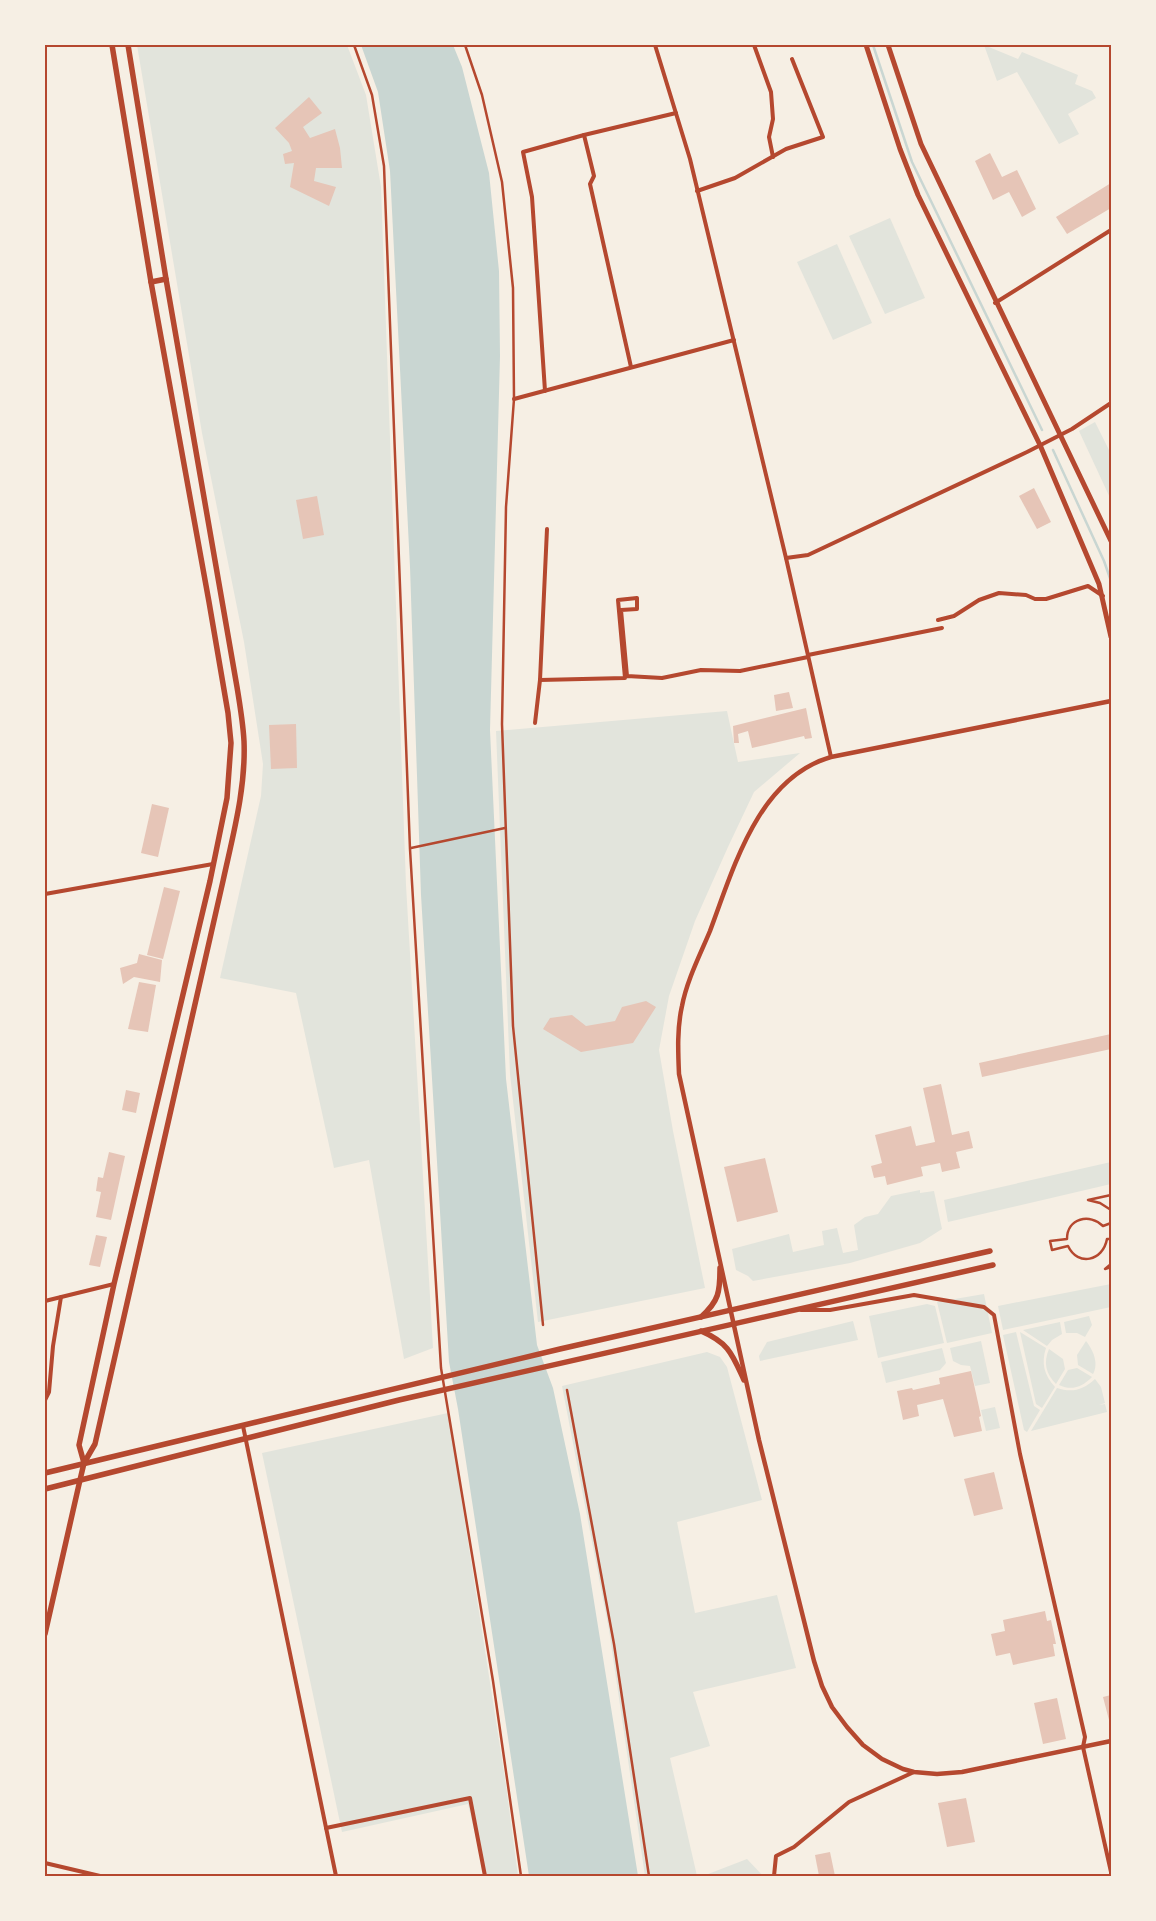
<svg xmlns="http://www.w3.org/2000/svg" width="1156" height="1921" font-family="Overpass,sans-serif">
<style>
.green{fill:#e2e4dc}
.water{fill:#c9d6d2}
.lines{fill:none;stroke-linecap:round;stroke-linejoin:round}
.stream{stroke:#c9d6d2;stroke-width:2.5}
.building{fill:#e6c5b7}
.pedestrian{stroke:#b5482f;stroke-width:2.5}
.minor{stroke:#b5482f;stroke-width:4}
.tertiary{stroke:#b5482f;stroke-width:4.5}
.secondary{stroke:#b5482f;stroke-width:5}
.primary{stroke:#b5482f;stroke-width:5.5}
.neatline{fill:none;stroke:#b5482f;stroke-width:2}
</style>
<rect width="100%" height="100%" fill="#f6efe4"/>
<g class="green">
<polygon points="137,45 347,45 366,95 381,187 406,885 433,1348 404,1359 369,1160 334,1168 296,993 220,978 261,796 263,764 244,642 202,433"/>
<polygon points="984,45 1018,59 1022,52 1078,75 1075,84 1092,91 1096,98 1068,114 1079,134 1059,144 1017,72 997,81"/>
<polygon points="890,218 925,298 885,314 849,236"/>
<polygon points="837,244 872,323 833,340 797,262"/>
<polygon points="1095,422 1111,454 1111,500 1079,431"/>
<polygon points="727,711 738,762 800,753 754,792 728,847 695,921 669,996 659,1050 673,1131 705,1288 538,1322 510,1074 496,731"/>
<polygon points="1111,1162 1111,1184 948,1222 944,1200"/>
<polygon points="920,1190 920,1193 934,1191 942,1229 920,1243 850,1263 753,1281 748,1276 736,1270 732,1249 789,1234 793,1252 824,1245 822,1231 837,1228 843,1253 858,1250 854,1225 865,1217 878,1214 891,1196"/>
<polygon points="1111,1284 1111,1307 1003,1330 998,1306"/>
<polygon points="984,1294 992,1333 947,1343 937,1302"/>
<polygon points="927,1304 935,1306 944,1343 878,1358 869,1316"/>
<polygon points="1089,1316 1092,1325 1085,1337 1077,1333 1066,1333 1064,1322"/>
<polygon points="853,1321 858,1340 760,1361 759,1356 767,1342"/>
<polygon points="1060,1322 1062,1334 1052,1340 1047,1346 1023,1330"/>
<polygon points="1016,1332 1034,1406 1040,1410 1027,1432 1024,1430 1003,1335"/>
<path d="M1020,1332L1046,1348C1041,1363 1044,1375 1055,1387L1042,1408L1036,1404Z"/>
<polygon points="981,1341 990,1383 975,1386 970,1366 961,1365 953,1361 950,1348"/>
<path d="M1086,1341C1093,1350 1099,1363 1093,1374L1078,1365L1077,1355Z"/>
<polygon points="942,1348 946,1363 940,1370 886,1383 881,1362"/>
<path d="M1049,1349L1063,1359L1065,1369L1056,1384C1046,1374 1043,1363 1049,1349Z"/>
<polygon points="707,1352 720,1357 727,1367 762,1500 677,1522 695,1613 777,1595 796,1668 693,1692 710,1746 670,1758 697,1876 645,1876 609,1630 562,1386"/>
<path d="M1077,1368L1092,1377C1082,1387 1072,1391 1059,1385L1068,1370Z"/>
<path d="M1095,1379L1101,1387L1105,1403L1099,1405L1105,1404L1107,1412L1031,1431L1057,1388C1072,1393 1083,1390 1095,1379Z"/>
<polygon points="995,1407 1000,1428 986,1431 981,1410"/>
<polygon points="448,1413 506,1785 518,1876 485,1876 468,1804 342,1832 262,1453"/>
<polygon points="747,1859 763,1876 703,1876"/>
</g>
<polygon class="water" points="361,45 453,45 462,67 489,173 499,271 500,356 490,730 506,1079 537,1345 553,1388 580,1514 638,1876 529,1876 458,1409 449,1362 421,895 410,567 390,171 378,92"/>
<g class="lines">
<g class="stream">
<polyline points="873,45 912,162 1042,430"/>
<polyline points="1053,450 1104,561 1111,581"/>
</g>
</g>
<g class="building">
<polygon points="309,97 322,113 303,127 310,138 335,129 340,148 342,168 316,168 314,181 336,187 329,206 290,187 294,163 285,164 283,154 292,151 289,143 275,128"/>
<polygon points="990,153 1002,177 1017,170 1036,209 1022,217 1009,192 993,200 975,161"/>
<polygon points="1111,183 1111,208 1067,234 1056,217"/>
<polygon points="1034,488 1051,522 1037,529 1019,496"/>
<polygon points="317,496 324,535 303,539 296,500"/>
<polygon points="789,692 793,708 776,711 774,695"/>
<polygon points="806,708 812,738 805,739 804,736 752,748 748,731 738,734 739,743 734,743 733,726"/>
<polygon points="296,724 297,768 271,769 269,725"/>
<polygon points="152,804 169,808 158,857 141,853"/>
<polygon points="164,887 180,891 163,959 147,955"/>
<polygon points="139,954 162,960 160,982 134,977 123,984 120,968 137,963"/>
<polygon points="139,982 156,985 148,1032 128,1029"/>
<polygon points="646,1001 656,1007 633,1043 581,1052 543,1029 550,1018 572,1015 586,1026 615,1021 622,1007"/>
<polygon points="1111,1034 1111,1049 982,1077 979,1063"/>
<polygon points="941,1084 952,1135 969,1131 973,1148 956,1152 960,1168 942,1172 940,1163 921,1167 923,1176 887,1185 885,1176 874,1178 871,1166 882,1163 875,1135 911,1126 916,1146 935,1142 923,1088"/>
<polygon points="126,1090 140,1093 136,1113 122,1110"/>
<polygon points="109,1152 125,1156 111,1220 96,1217 101,1192 96,1191 98,1177 103,1178"/>
<polygon points="765,1158 778,1212 737,1222 724,1167"/>
<polygon points="96,1235 107,1237 100,1267 89,1265"/>
<polygon points="971,1371 981,1416 979,1417 982,1431 954,1437 943,1399 917,1405 919,1416 903,1420 897,1391 912,1388 913,1390 940,1384 939,1378"/>
<polygon points="994,1472 1003,1509 974,1516 964,1479"/>
<polygon points="1045,1611 1047,1621 1051,1620 1056,1644 1053,1644 1055,1656 1013,1665 1010,1653 996,1656 991,1634 1005,1631 1003,1620"/>
<polygon points="1111,1695 1111,1720 1109,1720 1103,1697"/>
<polygon points="1057,1698 1066,1739 1043,1744 1034,1703"/>
<polygon points="966,1798 975,1842 947,1847 938,1803"/>
<polygon points="830,1852 835,1876 819,1876 815,1855"/>
</g>
<g class="lines">
<g class="pedestrian">
<polyline points="354,45 372,95 384,166 410,849 441,1368 493,1681 521,1876"/>
<polyline points="465,45 482,95 502,182 513,288 514,399 506,507 502,724 513,1026 543,1325"/>
<polyline points="411,848 505,828"/>
<polyline points="1111,1195 1088,1200 1100,1203 1111,1210"/>
<path d="M1111,1223L1103,1226C1090,1213 1067,1218 1067,1239L1050,1241L1052,1250L1068,1246C1078,1267 1103,1261 1107,1239H1111"/>
<polyline points="1111,1264 1105,1269 1111,1267"/>
<polyline points="567,1390 614,1644 649,1876"/>
</g>
<g class="minor">
<polyline points="655,45 690,159 786,558 831,757"/>
<polyline points="754,45 771,92 773,119 769,137 773,157"/>
<polyline points="584,135 594,176 590,184 631,367"/>
<polyline points="697,191 735,178 786,149 823,137 792,59"/>
<polyline points="995,303 1111,230"/>
<polyline points="545,391 532,197 523,152 584,135 676,113"/>
<polyline points="514,399 734,340"/>
<polyline points="786,558 808,555 1027,452 1072,429 1111,403"/>
<polyline points="938,620 954,616 979,600 999,593 1026,595 1035,599 1046,599 1088,586 1103,596"/>
<polyline points="808,655 942,628"/>
<polyline points="540,680 625,678 618,600 637,598 637,609 621,610 627,676 662,678 701,670 740,671 808,657"/>
<polyline points="535,723 540,680 547,529"/>
<polyline points="45,894 213,864"/>
<polyline points="45,1301 114,1284"/>
<polyline points="801,1310 830,1310 914,1295 984,1307 994,1315 1020,1454 1085,1737 1083,1747 1111,1872"/>
<polyline points="45,1400 49,1392 53,1346 61,1297"/>
<polyline points="243,1426 336,1876"/>
<polyline points="326,1828 470,1798 485,1876"/>
<polyline points="45,1863 100,1876"/>
<polyline points="774,1876 776,1856 794,1847 849,1802 914,1772"/>
</g>
<path class="tertiary" d="M1111,701L831,757C758,778 734,867 710,931C700,955 687,980 682,1006C677,1028 678,1051 679,1074L759,1440L814,1661L822,1686L832,1707L847,1727L863,1745L882,1759L903,1769L914,1772L937,1774L962,1772L1111,1741"/>
<g class="secondary">
<polyline points="866,45 900,149 918,195 1040,445 1099,584 1111,637"/>
<polyline points="888,45 921,144 1111,541"/>
</g>
<g class="primary">
<polyline points="151,282 166,279"/>
<path d="M701,1317C719,1301 720,1292 720,1268"/>
<path d="M701,1331C729,1343 732,1354 744,1380"/>
<polyline points="84,1463 79,1445 114,1284 210,881 227,798 231,743 228,713 209,602 151,282 112,45"/>
<polyline points="45,1473 560,1349 990,1251"/>
<polyline points="45,1489 399,1400 993,1265"/>
<path d="M45,1634L80,1480L84,1463L95,1444L223,881C233,835 246,788 244,741C243,723 240,705 237,687L166,279L128,45"/>
</g>
</g>
<rect width="1156" height="1921" fill="none" stroke="#f6efe4" stroke-width="92"/>
<rect x="46" y="46" width="1064" height="1829" class="neatline"/>
</svg>
